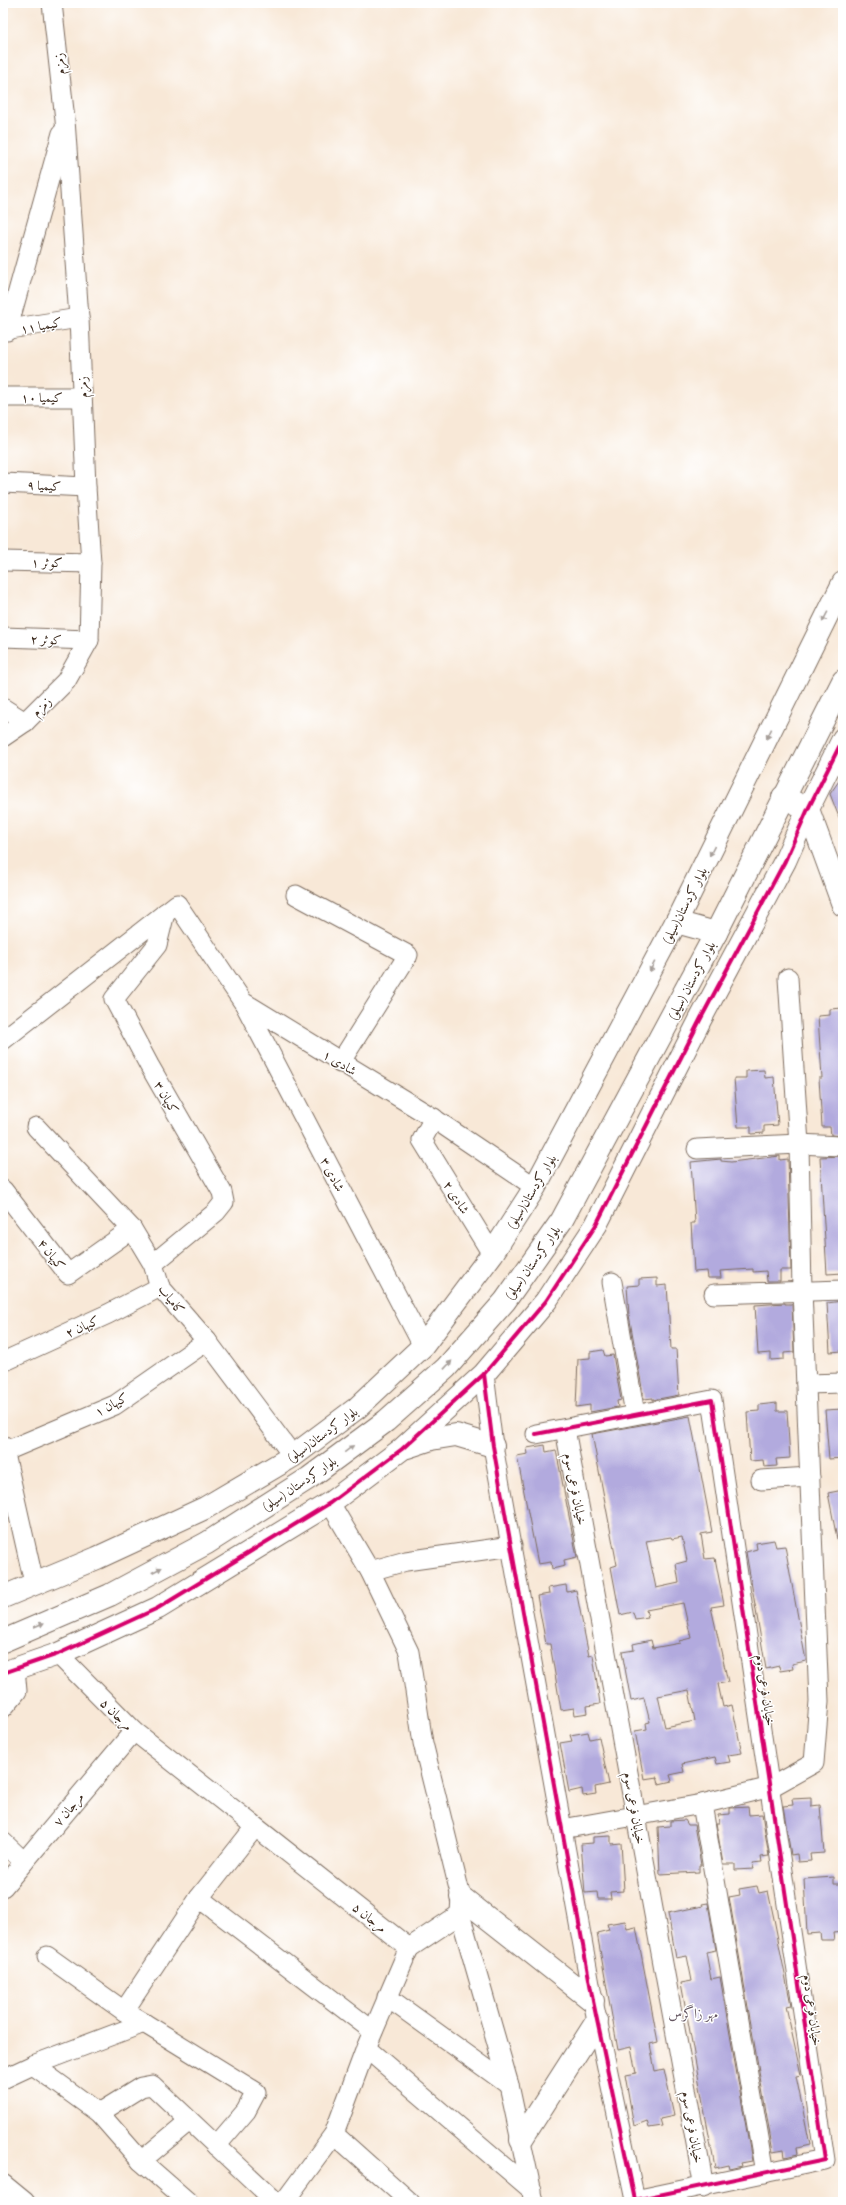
<svg xmlns="http://www.w3.org/2000/svg" width="846" height="2205" font-family="'IM FELL Double Pica',Amiri,serif">
<style>
.building{fill:#b2aade;fill-rule:evenodd}
.lines{fill:none;stroke-linecap:round;stroke-linejoin:round}
.minor-casing{stroke:#7d6c5f;stroke-width:21}
.tertiary-casing{stroke:#7d6c5f;stroke-width:24}
.primary-casing{stroke:#7d6c5f;stroke-width:24}
.minor{stroke:#fff;stroke-width:19}
.tertiary{stroke:#fff;stroke-width:22}
.primary{stroke:#fff;stroke-width:22}
.cycleway-casing{stroke:#fff;stroke-width:6}
.cycleway{stroke:#d6006c;stroke-width:4}
.oneway{fill:#a79f9a}
.labels{text-anchor:middle;stroke-width:3;stroke-linejoin:round;paint-order:stroke}
.street-label{font-size:13px;fill:#3b2a1e;stroke:#fff}
.neighbourhood-label{font-size:14px;fill:#655761;stroke:#fff}
</style>
<rect width="100%" height="100%" fill="#fff"/>
<filter id="ink" filterUnits="userSpaceOnUse"><feTurbulence type="fractalNoise" baseFrequency=".025" numOctaves="2"/><feDisplacementMap in="SourceGraphic" scale="8" xChannelSelector="R" yChannelSelector="G"/><feConvolveMatrix kernelMatrix="1 2 1 2 8 2 1 2 1" color-interpolation-filters="sRGB"/></filter>
<filter id="wash" filterUnits="userSpaceOnUse"><feTurbulence type="fractalNoise" baseFrequency=".012" numOctaves="4" result="noise"/><feDisplacementMap in="SourceGraphic" scale="16" xChannelSelector="R" yChannelSelector="G"/><feGaussianBlur stdDeviation="0.9" result="paint"/><feColorMatrix in="noise" values="0 0 0 0 0 0 0 0 0 0 0 0 0 0 0 0 0 1.4 0 .05"/><feComposite in="paint" operator="in"/></filter>
<g filter="url(#wash)">
<rect width="100%" height="100%" fill="#f8e8d7"/>
<g id="blocks">
<g class="building">
<polygon points="843,775 843,824 842,825 830,794"/>
<polygon points="843,1008 843,1136 831,1135 830,1127 822,1127 819,1078 822,1078 818,1016 830,1015 830,1009"/>
<polygon points="764,1070 765,1078 774,1077 778,1125 764,1126 764,1133 751,1134 751,1127 738,1127 734,1078 746,1078 746,1071"/>
<polygon points="780,1156 780,1160 788,1159 791,1270 780,1270 780,1281 767,1281 766,1271 753,1272 753,1269 720,1271 721,1278 708,1278 707,1271 694,1272 691,1223 695,1223 691,1162 721,1159 721,1161 731,1162"/>
<polygon points="843,1156 843,1273 827,1274 820,1157"/>
<polygon points="657,1278 657,1286 667,1285 671,1349 676,1349 679,1395 653,1400 653,1398 644,1399 629,1315 627,1286 639,1285 639,1279"/>
<polygon points="843,1301 843,1351 830,1352 827,1303"/>
<polygon points="785,1303 785,1304 792,1304 794,1352 784,1353 784,1359 771,1360 771,1353 758,1354 755,1305"/>
<polygon points="603,1350 605,1356 613,1355 621,1400 617,1401 618,1407 590,1412 590,1405 576,1407 578,1359 590,1358 590,1352"/>
<polygon points="777,1403 777,1411 787,1411 790,1458 776,1459 777,1466 764,1467 763,1460 750,1461 747,1412 759,1411 759,1405"/>
<polygon points="843,1409 843,1458 829,1459 825,1410"/>
<path d="M690,1416L712,1532L701,1534L705,1559L715,1558L724,1605L711,1607L728,1682L718,1684L723,1707L732,1705L742,1753L728,1755L730,1762L717,1764L715,1757L682,1764L684,1772L670,1775L672,1781L659,1784L657,1777L644,1779L635,1731L647,1729L646,1723L650,1722L644,1698L631,1701L622,1652L634,1650L633,1644L651,1640L653,1648L680,1643L679,1641L691,1638L683,1603L646,1610L648,1617L635,1619L633,1612L620,1615L611,1567L617,1565L592,1434ZM671,1537L672,1539L682,1537L687,1561L676,1564L679,1583L656,1588L646,1541ZM689,1690L695,1721L665,1727L658,1696Z"/>
<polygon points="545,1445 546,1452 556,1450 577,1557 564,1560 565,1566 552,1569 551,1562 538,1564 517,1456 528,1454 527,1448"/>
<polygon points="843,1490 843,1539 837,1539 828,1493"/>
<polygon points="774,1540 776,1547 785,1546 806,1661 792,1664 793,1669 780,1671 779,1666 766,1669 746,1552 757,1549 756,1543"/>
<polygon points="566,1585 567,1592 576,1590 589,1656 593,1655 600,1704 587,1706 588,1713 575,1715 574,1708 561,1710 550,1644 546,1644 537,1596 549,1594 548,1588"/>
<polygon points="588,1732 590,1739 599,1737 609,1784 595,1787 596,1794 583,1796 582,1789 569,1792 560,1743 572,1741 570,1735"/>
<polygon points="811,1798 811,1806 820,1805 824,1853 810,1854 811,1861 798,1862 797,1854 791,1855 783,1806 793,1805 792,1799"/>
<polygon points="748,1807 749,1815 762,1814 769,1856 761,1857 762,1862 752,1863 754,1869 735,1870 735,1864 723,1864 716,1823 719,1823 718,1815 730,1814 730,1808"/>
<polygon points="685,1820 688,1825 694,1825 701,1865 699,1865 699,1872 660,1874 658,1827 670,1826 670,1821"/>
<polygon points="611,1836 611,1844 621,1843 624,1891 610,1892 611,1899 598,1899 597,1892 585,1893 581,1844 593,1843 593,1837"/>
<polygon points="834,1877 834,1884 843,1884 843,1932 833,1933 834,1940 821,1940 820,1933 807,1934 804,1879"/>
<polygon points="757,1886 759,1893 768,1891 774,1919 791,2005 786,2006 801,2075 796,2076 810,2145 797,2148 798,2154 785,2157 784,2150 773,2152 729,1897 740,1895 739,1889"/>
<polygon points="708,1903 716,1950 706,1952 711,1979 720,1977 752,2161 741,2163 742,2166 729,2169 728,2165 715,2168 681,1983 692,1981 687,1956 676,1958 668,1913 703,1906 702,1904"/>
<polygon points="625,1921 627,1929 636,1927 658,2042 650,2044 655,2071 664,2069 674,2116 660,2119 662,2126 649,2128 647,2121 634,2126 625,2075 636,2073 631,2047 618,2050 597,1933 609,1930 607,1924"/>
</g>
</g>
</g>
<g filter="url(#ink)">
<use href="#blocks" fill-opacity="0" stroke="#7d6c5f" stroke-width="1"/>
<g class="lines">
<defs>
<g id="minor">
<polyline points="3,330 79,318"/>
<polyline points="7,331 62,133"/>
<polyline points="3,397 82,397"/>
<polyline points="3,483 86,487"/>
<polyline points="3,561 91,563"/>
<polyline points="3,637 89,640"/>
<polyline points="3,708 25,722"/>
<polyline points="3,737 25,722 66,681 89,640 91,563 86,487 79,318 65,120 52,3"/>
<polyline points="296,895 408,955 340,1063"/>
<polyline points="244,1003 423,1346"/>
<polyline points="3,1040 177,904 243,1002 430,1116 535,1187"/>
<polyline points="434,1118 422,1140 492,1254"/>
<polyline points="36,1127 132,1229 153,1264 160,1287 207,1341 293,1456"/>
<polyline points="697,1149 799,1144 840,1146"/>
<polyline points="3,1190 68,1274 132,1229"/>
<polyline points="153,1264 216,1212 224,1202 222,1192 149,1065 114,999 157,945 165,913"/>
<polyline points="612,1282 635,1414"/>
<polyline points="714,1294 843,1290"/>
<polyline points="3,1362 108,1314 160,1287"/>
<polyline points="484,1374 493,1446 593,2001 635,2200 825,2160 712,1400 536,1434"/>
<polyline points="806,1384 843,1383"/>
<polyline points="565,1429 704,2187"/>
<polyline points="3,1445 34,1583"/>
<polyline points="6,1451 115,1405 207,1341"/>
<polyline points="761,1480 810,1477"/>
<polyline points="330,1503 370,1571 409,1652 423,1743 461,1897 460,1913"/>
<polyline points="370,1571 406,1561 512,1546"/>
<polyline points="58,1654 134,1731 409,1948 460,1914 509,2085 534,2202"/>
<polyline points="3,1708 17,1691 15,1668"/>
<polyline points="702,1804 765,2173"/>
<polyline points="562,1829 702,1804 771,1787 814,1763 819,1701 802,1290 799,1144 788,978"/>
<polyline points="3,1842 24,1862"/>
<polyline points="3,1887 134,1731"/>
<polyline points="199,1898 373,2031"/>
<polyline points="47,1956 124,2011"/>
<polyline points="387,1997 509,2085"/>
<polyline points="144,2023 256,2092 246,2111 216,2146"/>
<polyline points="366,2048 532,2190"/>
<polyline points="33,2065 99,2113 141,2161 188,2202"/>
<polyline points="3,2079 33,2065 144,2023 124,2011 199,1898 255,1827"/>
<polyline points="99,2113 141,2087 152,2085 276,2202"/>
<polyline points="334,2134 410,2202"/>
<polyline points="141,2161 189,2121"/>
<polyline points="3,2184 25,2202"/>
<polyline points="284,2202 334,2134 366,2048 409,1948"/>
</g>
<g id="tertiary">
<polyline points="808,809 843,905"/>
<polyline points="407,1447 431,1439 456,1435 493,1446"/>
<polyline points="3,1673 58,1654 158,1608 330,1503 402,1449 484,1374 546,1301 596,1225 700,1020 785,861 808,809 843,739"/>
<polyline points="461,1897 593,2001"/>
<polyline points="521,2140 597,2021"/>
</g>
<g id="primary">
<polyline points="783,797 808,809"/>
<polyline points="676,922 716,933"/>
<polyline points="3,1597 97,1558 205,1508 293,1456 357,1408 423,1346 492,1254 535,1187 676,922 843,583"/>
<polyline points="3,1641 110,1595 207,1543 309,1478 386,1421 446,1368 505,1301 562,1220 716,933 843,681"/>
</g>
</defs>
<use href="#minor" class="minor-casing"/>
<use href="#tertiary" class="tertiary-casing"/>
<use href="#primary" class="primary-casing"/>
<use href="#minor" class="minor"/>
<use href="#tertiary" class="tertiary"/>
<use href="#primary" class="primary"/>
<defs>
<g id="cycleway">
<polyline points="484,1374 493,1446 593,2001 635,2200 825,2160 712,1400 536,1434"/>
<polyline points="3,1673 58,1654 158,1608 330,1503 402,1449 484,1374 546,1301 596,1225 700,1020 785,861 808,809 843,739"/>
</g>
</defs>
<use href="#cycleway" class="cycleway-casing"/>
<use href="#cycleway" class="cycleway"/>
</g>
<defs><path id="oneway-solid" d="M-6-.8H1V-3.2L6.5 0L1 3.2V.8H-6Z"/></defs>
<g class="oneway">
<use href="#oneway-solid" transform="translate(825 617) rotate(118)"/>
<use href="#oneway-solid" transform="translate(769 734) rotate(116)"/>
<use href="#oneway-solid" transform="translate(712 851) rotate(117)"/>
<use href="#oneway-solid" transform="translate(652 967) rotate(118)"/>
<use href="#oneway-solid" transform="translate(448 1365) rotate(-47)"/>
<use href="#oneway-solid" transform="translate(349 1449) rotate(-37)"/>
<use href="#oneway-solid" transform="translate(157 1570) rotate(-28)"/>
<use href="#oneway-solid" transform="translate(39 1625) rotate(-23)"/>
</g>
</g>
<g class="labels">
<g class="street-label">
<text transform="translate(59 64) rotate(-96)" y="5">زمزم</text>
<text transform="translate(41 325) rotate(-10)" y="5">کیمیا ۱۱</text>
<text transform="translate(82 387) rotate(-92)" y="5">زمزم</text>
<text x="42" y="402">کیمیا ۱۰</text>
<text transform="translate(44 485) rotate(3)" y="5">کیمیا ۹</text>
<text transform="translate(47 562) rotate(1)" y="5">کوثر ۱</text>
<text transform="translate(46 639) rotate(2)" y="5">کوثر ۲</text>
<text transform="translate(41 706) rotate(-44)" y="5">زمزم</text>
<text transform="translate(684 905) rotate(-63)" y="5">بلوار کردستان(سیلو)</text>
<text transform="translate(691 980) rotate(-62)" y="5">بلوار کردستان (سیلو)</text>
<text transform="translate(340 1062) rotate(31)" y="5">شادی ۱</text>
<text transform="translate(167 1097) rotate(60)" y="5">کیهان ۳</text>
<text transform="translate(333 1174) rotate(62)" y="5">شادی ۳</text>
<text transform="translate(531 1191) rotate(-59)" y="5">بلوار کردستان(سیلو)</text>
<text transform="translate(457 1197) rotate(58)" y="5">شادی ۲</text>
<text transform="translate(52 1254) rotate(52)" y="5">کیهان ۴</text>
<text transform="translate(532 1262) rotate(-55)" y="5">بلوار کردستان (سیلو)</text>
<text transform="translate(172 1299) rotate(52)" y="5">کامیاب</text>
<text transform="translate(82 1326) rotate(-24)" y="5">کیهان ۲</text>
<text transform="translate(111 1404) rotate(-28)" y="5">کیهان ۱</text>
<text transform="translate(322 1434) rotate(-36)" y="5">بلوار کردستان(سیلو)</text>
<text transform="translate(299 1483) rotate(-34)" y="5">بلوار کردستان (سیلو)</text>
<text transform="translate(576 1489) rotate(79)" y="5">خیابان فرعی سوم</text>
<text transform="translate(766 1690) rotate(81)" y="5">خیابان فرعی دوم</text>
<text transform="translate(117 1714) rotate(45)" y="5">مرجان ۵</text>
<text transform="translate(635 1808) rotate(80)" y="5">خیابان فرعی سوم</text>
<text transform="translate(68 1809) rotate(-50)" y="5">مرجان ۷</text>
<text transform="translate(370 1917) rotate(38)" y="5">مرجان ۵</text>
<text transform="translate(813 2010) rotate(82)" y="5">خیابان فرعی دوم</text>
<text transform="translate(693 2127) rotate(80)" y="5">خیابان فرعی سوم</text>
</g>
<g class="neighbourhood-label">
<text x="693" y="2018">مهر زاگرس</text>
</g>
</g>
<rect width="846" height="2205" fill="none" stroke="#fff" stroke-width="16"/>
</svg>
